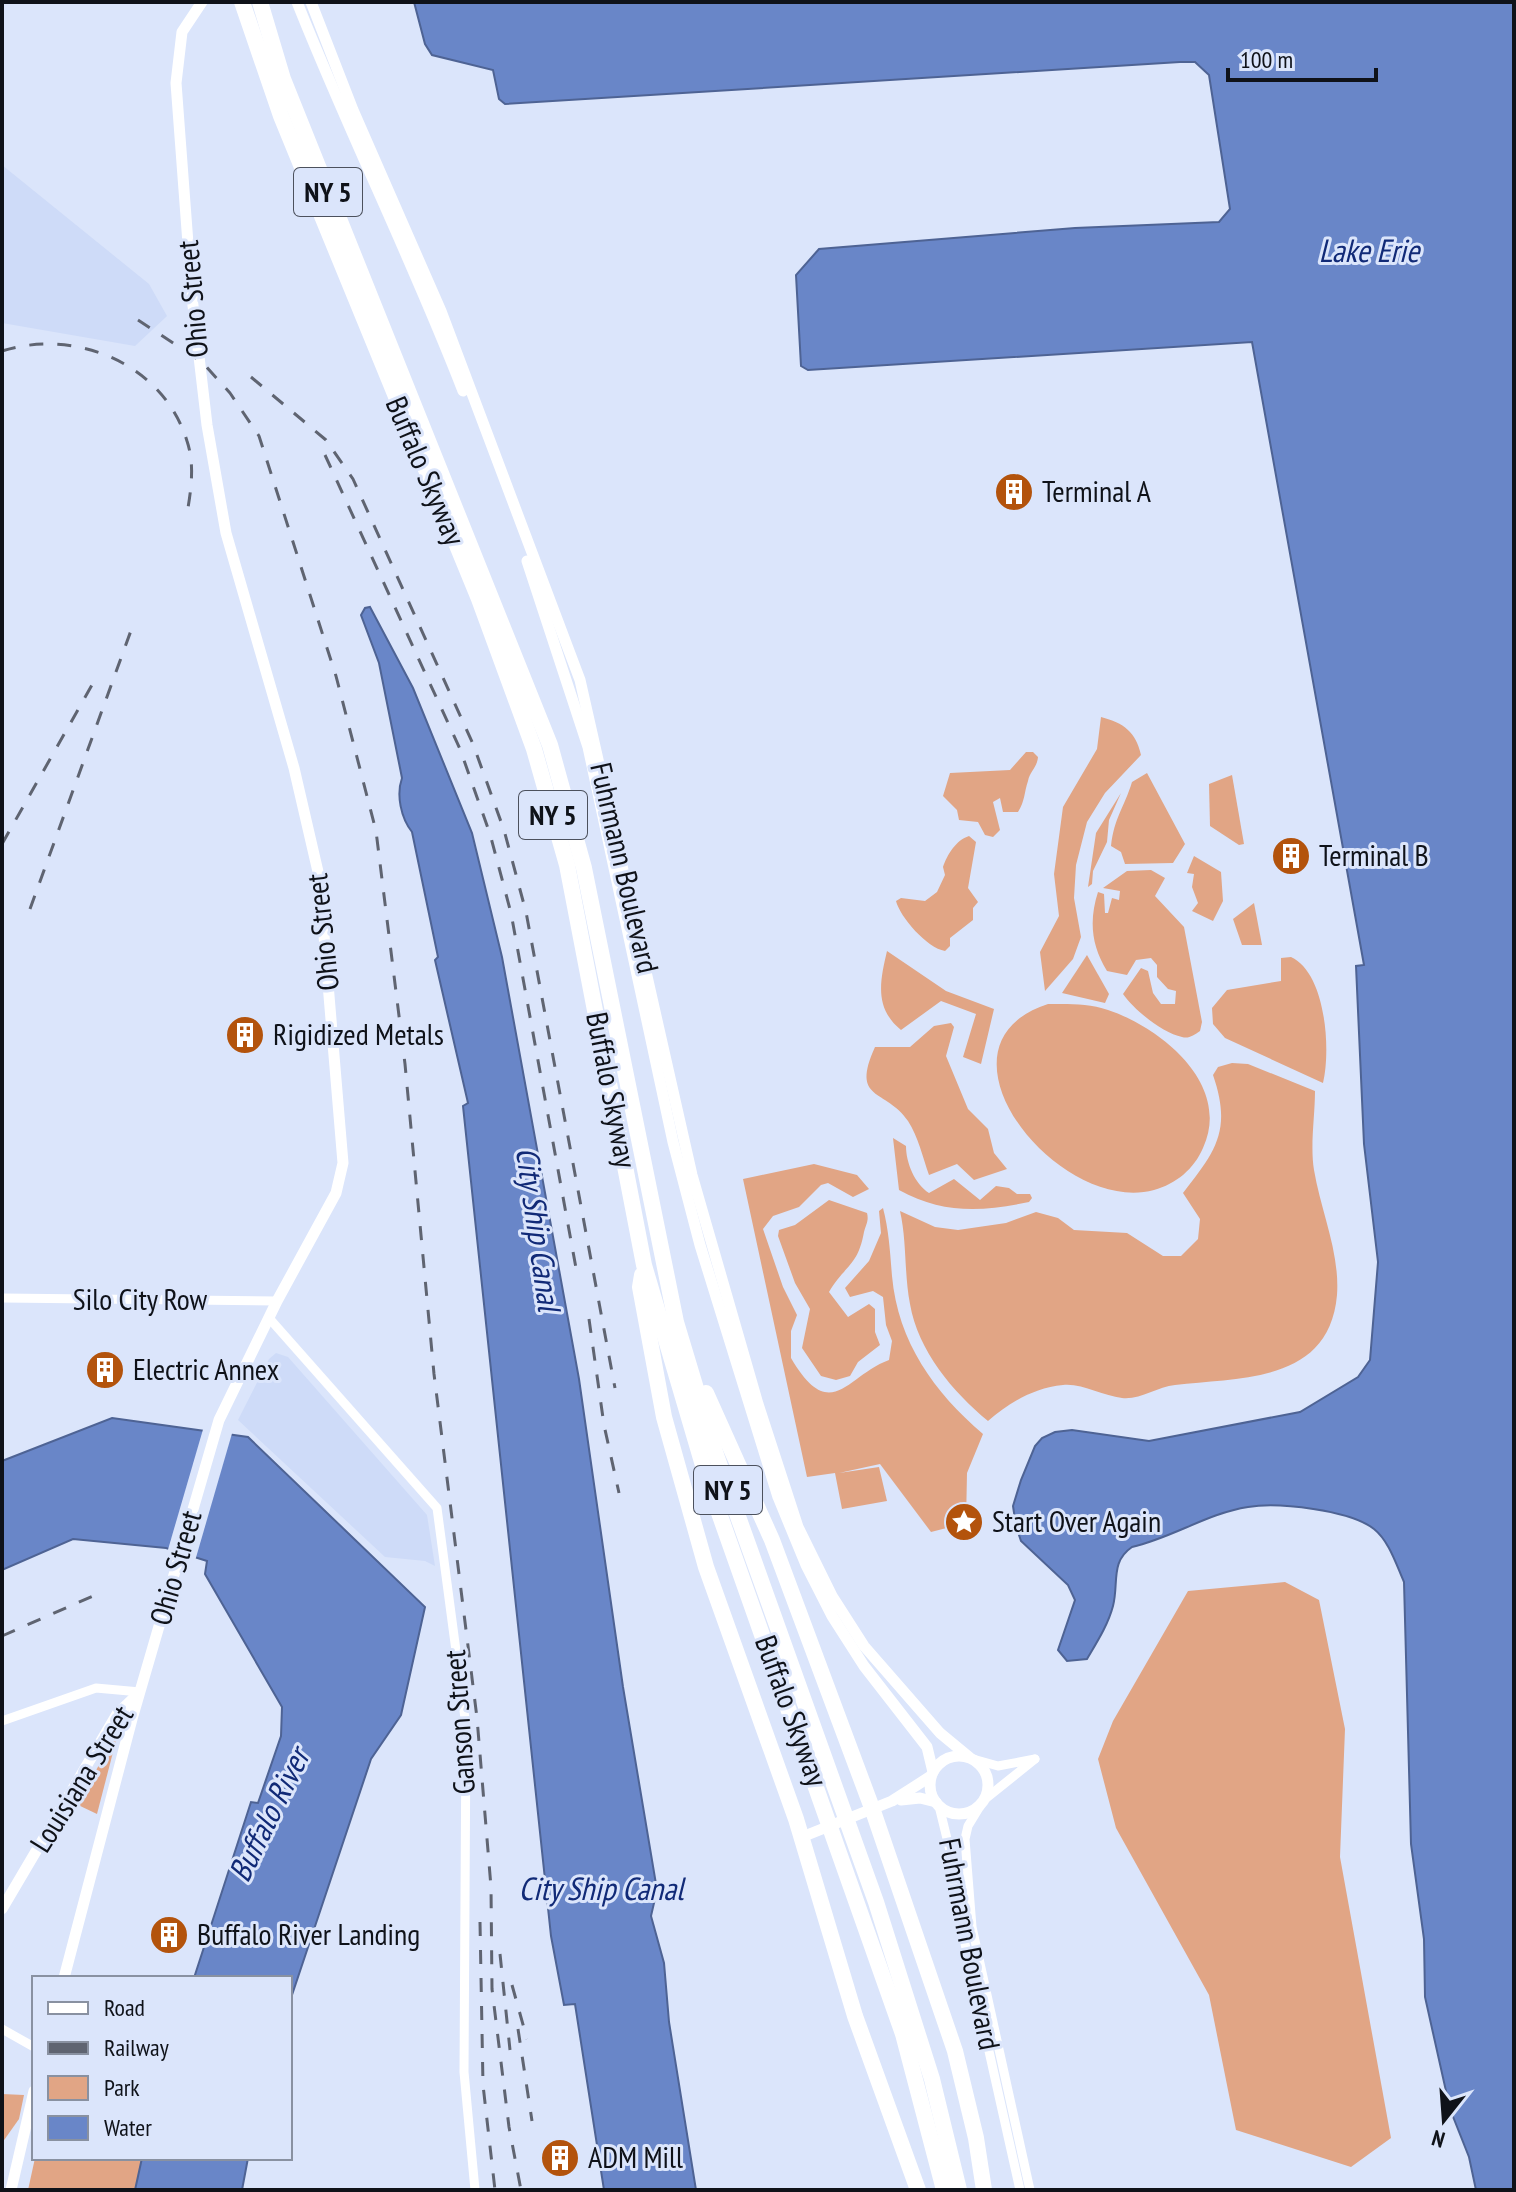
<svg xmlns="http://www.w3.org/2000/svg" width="1516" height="2192" font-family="'PT Sans Narrow',sans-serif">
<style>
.built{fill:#cedbf8}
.green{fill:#e1a585}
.water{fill:#6986c8;stroke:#4e6394;stroke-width:2}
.pier{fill:#dbe5fb}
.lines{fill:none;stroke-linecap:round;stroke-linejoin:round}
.minor{stroke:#fff;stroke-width:9}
.tertiary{stroke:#fff;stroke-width:11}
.motorway{stroke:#fff;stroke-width:16}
.rail{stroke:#5f6471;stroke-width:3;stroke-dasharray:14 14;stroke-linecap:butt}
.labels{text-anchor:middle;stroke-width:6;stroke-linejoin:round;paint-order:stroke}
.shield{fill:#dbe5fb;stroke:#4c515d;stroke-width:2}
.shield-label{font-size:28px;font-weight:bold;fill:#0f1219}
.street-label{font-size:30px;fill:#0f1219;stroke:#dbe5fb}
.poi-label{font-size:30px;fill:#0f1219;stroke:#dbe5fb;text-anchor:start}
.water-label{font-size:32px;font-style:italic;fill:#112a77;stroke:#dbe5fb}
</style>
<rect width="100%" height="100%" fill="#dbe5fb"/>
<g class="built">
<polygon points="2,165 149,284 167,316 135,346 2,323"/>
<polygon points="276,1353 288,1357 427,1515 435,1566 425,1561 385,1557 238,1420 269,1359"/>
</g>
<g class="green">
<path d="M1101,717C1124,723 1136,732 1141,755L1105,793L1087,822L1076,865L1074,898L1081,937L1073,959L1045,991L1040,952L1059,916L1054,874L1063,807L1097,749Z"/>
<path d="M1026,752H1033L1038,757C1037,768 1030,771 1028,781C1024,793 1025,801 1018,812H1003L1000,798L993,802L1000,830L993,837L985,835L978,822L959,820L957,810L943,796L950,773L1010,770Z"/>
<path d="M1147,773L1185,844L1173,863L1125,864L1121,852L1111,846C1114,818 1124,808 1132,782Z"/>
<polygon points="1232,775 1244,844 1239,845 1210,826 1209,784"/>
<polygon points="1121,793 1109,820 1107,842 1093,871 1092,884 1088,887 1096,833"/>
<path d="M969,836L976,842L968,888L978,902L973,908V920L950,938V946L945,951C927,948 900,917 896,901L901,898L925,901L937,892L945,875L943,867C947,855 956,840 969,836Z"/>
<polygon points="1194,856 1221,872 1223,901 1213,921 1192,911 1198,903 1192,887 1194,874 1187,873"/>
<path d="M1151,870L1165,878L1155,896L1184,927L1202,1022L1200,1031C1194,1035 1189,1039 1182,1037C1163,1033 1134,1010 1123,994L1141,968L1148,971L1153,993L1161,1004H1175L1176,991L1168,989L1157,977V965L1151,958L1136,960L1127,975L1107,971C1091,945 1089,920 1098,892L1104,894L1105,913H1108L1112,898L1119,900L1120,891L1103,888L1127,871Z"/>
<polygon points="1254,903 1262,945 1242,945 1233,919"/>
<path d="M887,951L946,991L994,1009L981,1064L963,1057L976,1014L941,1001L901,1030C874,1008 880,981 887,951Z"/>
<polygon points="1087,955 1109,994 1105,1003 1062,993"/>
<path d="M1291,957C1326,973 1331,1050 1323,1083L1225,1038L1213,1024L1212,1008L1227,990L1281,981V958Z"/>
<path d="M1048,1004C1068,1004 1088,1003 1108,1010C1162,1028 1232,1085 1203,1148C1194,1169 1176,1184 1154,1190C1058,1216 921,1045 1048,1004Z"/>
<path d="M951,1023L954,1027L946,1056L968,1109L988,1129L994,1153L1007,1169L974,1180L957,1164L929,1175C923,1158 918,1136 908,1121C886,1088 850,1102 875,1047H910L934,1026Z"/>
<path d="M1232,1063L1248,1064L1315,1091C1315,1116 1310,1146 1314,1170C1321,1212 1340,1252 1337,1295C1329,1384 1239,1377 1175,1385C1157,1387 1140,1400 1122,1398C1103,1396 1082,1383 1063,1385C1033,1388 1009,1403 988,1421C953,1392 918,1351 910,1304C904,1273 907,1242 900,1211L935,1227L958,1230L1006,1223L1036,1212L1058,1218L1074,1230L1127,1233L1163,1256H1181L1198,1239L1200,1219L1183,1193C1216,1151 1232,1130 1213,1075L1218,1067Z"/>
<path d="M893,1138L906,1146C906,1163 915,1184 929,1193L954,1179L980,1200L996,1186L1009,1188L1017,1194H1030L1032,1198L1029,1202C982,1212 942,1214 899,1190Z"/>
<path d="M814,1164L857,1175L869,1189L853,1197L828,1183L821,1185L799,1207L773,1216L763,1229L783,1287L797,1315L791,1331V1358C831,1426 847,1375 889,1360L892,1341L886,1325L883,1297L873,1291L850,1297L845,1288L869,1261L881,1233L879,1211L883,1208C889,1231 890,1252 892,1276C898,1342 934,1392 983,1434L967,1473L966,1523L931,1532L880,1464L839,1473L879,1467L887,1501L842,1509L835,1473L807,1477L743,1179Z"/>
<path d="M829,1200L867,1213C869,1221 866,1224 864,1232C858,1266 845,1265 829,1292L848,1317L869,1304L875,1309V1332L880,1345L858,1362L850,1376L836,1380L821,1376L802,1348L810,1309L795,1283L778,1236L779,1230L795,1225Z"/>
<polygon points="1285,1582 1319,1600 1345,1729 1340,1857 1391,2138 1351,2167 1236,2130 1209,1995 1116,1828 1098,1759 1113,1721 1188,1591"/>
<polygon points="118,1733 97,1814 76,1804"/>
<polygon points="2,2094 24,2095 19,2119 2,2143"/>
<polygon points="35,2158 142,2158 135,2190 28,2190"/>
</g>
<g class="water">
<path d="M414,2H1514V2190H1476L1469,2157L1450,2109L1425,1997L1424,1939L1411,1844L1404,1582C1396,1564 1389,1541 1374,1529C1350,1510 1278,1502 1248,1507C1208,1513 1172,1538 1132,1547C1110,1562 1119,1583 1113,1606C1108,1625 1097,1642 1087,1659L1067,1661L1058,1650L1075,1600L1068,1585L1021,1541L1016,1526L1013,1506L1021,1480L1035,1446L1042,1438L1055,1432L1072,1430L1149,1441L1300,1412L1358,1377L1370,1360L1378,1262L1364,1144L1356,966L1364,965L1252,342L808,370L801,366L796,275L819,249L1075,228L1219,222L1230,209L1209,75L1195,62H1180L505,104L499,99L493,70L432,55L425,44Z"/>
<path d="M370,607L413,688L472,833L502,957L579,1379L623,1687L657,1890L651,1916L664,1963L669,2022L696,2190H604L575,2004L564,2005L551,1936L463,1106L468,1103L435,960L438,957L412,832C401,818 396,795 402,778L379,663L361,615L365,608Z"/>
<polygon points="112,1418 248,1437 425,1607 401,1715 371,1759 290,2001 290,1978 194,1978 251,1802 258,1803 281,1736 282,1707 205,1574 207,1561 166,1548 73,1539 2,1570 2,1461"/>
<polygon points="142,2158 248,2158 242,2190 135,2190"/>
</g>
<polygon class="pier" points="204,1426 233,1430 195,1561 167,1553"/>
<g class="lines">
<g class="minor">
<polyline points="2,1298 277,1301"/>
<polyline points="269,1318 437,1508 466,1726 464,2072 475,2190"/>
<polyline points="2,1721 96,1688 140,1692"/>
<polyline points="973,1759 998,1766 1035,1759"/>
<polyline points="984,1800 1035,1759"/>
<polyline points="982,1803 968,1826 965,1839 972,1927 1030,2190"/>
<polyline points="939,1806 952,1859 955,1899 1020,2190"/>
<polyline points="2,2029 34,2047"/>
</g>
<g class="tertiary">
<path d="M297,2C349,133 412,259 463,391"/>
<polyline points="311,2 353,110 441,311 580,680 692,1175 758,1404 798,1527 832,1596 864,1646 940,1733 969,1757"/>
<polyline points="527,561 588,747 673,1142 700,1245 778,1497 806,1565 832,1616 864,1666 927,1747 933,1772"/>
<circle cx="959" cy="1785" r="29"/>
<polyline points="901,1800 920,1798 936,1802"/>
<polyline points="802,1837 892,1801 931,1776"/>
<polyline points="2,1909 117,1714 138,1694"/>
<polyline points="64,1978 132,1719 219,1420 277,1301 336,1193 343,1163 319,876 294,768 226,533 207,425 192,297 176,83 182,32 202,2"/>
<polyline points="11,2190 34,2091"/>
</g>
<g class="motorway">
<polyline points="242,2 281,116 479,599 534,749 567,865 644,1265 707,1479 903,2034 944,2190"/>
<polyline points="260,2 283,79 550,745 584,868 676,1322 716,1455 876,1902 932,2079 959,2190"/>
<polyline points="642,1275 640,1287 664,1417 706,1567 796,1819 855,2016 918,2190"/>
<polyline points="706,1393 772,1540 872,1808 955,2051 976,2138 984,2190"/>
</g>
<g class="rail">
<polyline points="138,320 202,362 230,393 259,436 336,676 376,831 405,1064 434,1374 477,1718 491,1887 492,1989 509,2127 521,2190"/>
<path d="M2,351C75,328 163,363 187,441C195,465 191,490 187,514"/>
<polyline points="251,377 326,440 353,479 473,744 504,830 526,912 615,1388"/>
<polyline points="325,455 460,749 490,834 511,913 576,1268"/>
<polyline points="2,844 92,685"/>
<polyline points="30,909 133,625"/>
<polyline points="589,1319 604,1425 619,1493"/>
<polyline points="2,1636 102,1592"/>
<polyline points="480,1922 483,2085 495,2190"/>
<polyline points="500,1954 510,2050"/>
<polyline points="512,1985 527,2039"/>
<polyline points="518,2029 532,2121"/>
</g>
</g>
<defs>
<symbol id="building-disc" viewBox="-11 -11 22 22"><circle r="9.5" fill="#b3530c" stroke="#dbe5fb"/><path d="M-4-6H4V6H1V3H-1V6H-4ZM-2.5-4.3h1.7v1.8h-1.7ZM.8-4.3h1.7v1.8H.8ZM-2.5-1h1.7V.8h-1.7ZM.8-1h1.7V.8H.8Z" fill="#fff"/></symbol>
<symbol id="sight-disc" viewBox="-11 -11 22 22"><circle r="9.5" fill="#b3530c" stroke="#dbe5fb"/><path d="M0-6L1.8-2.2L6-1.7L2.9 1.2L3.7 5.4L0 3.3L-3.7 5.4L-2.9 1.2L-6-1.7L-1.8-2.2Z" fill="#fff"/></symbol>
</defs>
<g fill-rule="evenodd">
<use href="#building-disc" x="992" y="470" width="44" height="44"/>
<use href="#building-disc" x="1269" y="834" width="44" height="44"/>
<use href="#building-disc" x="223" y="1013" width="44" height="44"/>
<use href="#building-disc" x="83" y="1348" width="44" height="44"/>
<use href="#sight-disc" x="942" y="1500" width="44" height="44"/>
<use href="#building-disc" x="147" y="1913" width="44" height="44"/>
<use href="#building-disc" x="538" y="2136" width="44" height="44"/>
</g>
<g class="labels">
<g class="shield">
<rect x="294" y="168" width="68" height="48" rx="6"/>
<rect x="519" y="791" width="68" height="48" rx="6"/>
<rect x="694" y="1466" width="68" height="48" rx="6"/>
</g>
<g class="shield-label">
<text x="328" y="202">NY 5</text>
<text x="553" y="825">NY 5</text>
<text x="728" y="1500">NY 5</text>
</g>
<g class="street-label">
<text transform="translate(193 299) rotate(-95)" y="10">Ohio Street</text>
<text transform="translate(425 471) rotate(67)" y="10">Buffalo Skyway</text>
<text transform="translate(624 868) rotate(77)" y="10">Fuhrmann Boulevard</text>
<text transform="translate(323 932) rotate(-96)" y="10">Ohio Street</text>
<text transform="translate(611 1090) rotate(79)" y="10">Buffalo Skyway</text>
<text x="140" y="1310">Silo City Row</text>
<text transform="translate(176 1568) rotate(-74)" y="10">Ohio Street</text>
<text transform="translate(791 1711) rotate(70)" y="10">Buffalo Skyway</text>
<text transform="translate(460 1722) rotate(-94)" y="10">Ganson Street</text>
<text transform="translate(82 1779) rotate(-58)" y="10">Louisiana Street</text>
<text transform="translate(969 1944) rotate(79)" y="10">Fuhrmann Boulevard</text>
</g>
<g class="poi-label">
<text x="1042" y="502">Terminal A</text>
<text x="1319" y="866">Terminal B</text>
<text x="273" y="1045">Rigidized Metals</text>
<text x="133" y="1380">Electric Annex</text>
<text x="992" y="1532">Start Over Again</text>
<text x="197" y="1945">Buffalo River Landing</text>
<text x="588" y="2168">ADM Mill</text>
</g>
<g class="water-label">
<text x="1369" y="262">Lake Erie</text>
<text transform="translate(538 1229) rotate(82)" y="11">City Ship Canal</text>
<text transform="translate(269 1815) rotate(-64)" y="11">Buffalo River</text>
<text x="601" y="1900">City Ship Canal</text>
</g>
</g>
<rect width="1516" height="2192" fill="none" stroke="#0f1219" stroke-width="8"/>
<rect x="32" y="1976" width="260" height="184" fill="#dbe5fb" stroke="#8991a1" stroke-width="2"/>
<rect x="48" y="2002" width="40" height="12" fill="#ffffff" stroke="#8991a1" stroke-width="2"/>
<text x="104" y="2016" font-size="24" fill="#0f1219">Road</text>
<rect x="48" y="2042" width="40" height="12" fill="#5f6471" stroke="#8991a1" stroke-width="2"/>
<text x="104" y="2056" font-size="24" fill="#0f1219">Railway</text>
<rect x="48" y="2076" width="40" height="24" fill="#e1a585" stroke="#8991a1" stroke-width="2"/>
<text x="104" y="2096" font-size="24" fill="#0f1219">Park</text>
<rect x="48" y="2116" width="40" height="24" fill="#6986c8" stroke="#8991a1" stroke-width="2"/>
<text x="104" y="2136" font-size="24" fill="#0f1219">Water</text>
<g transform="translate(1444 2120) rotate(197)" stroke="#dbe5fb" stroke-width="6" paint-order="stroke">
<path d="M0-6L14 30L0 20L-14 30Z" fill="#0f1219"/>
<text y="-12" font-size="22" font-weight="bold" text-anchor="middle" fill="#0f1219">N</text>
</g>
<path d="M1228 68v12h148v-12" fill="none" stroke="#0f1219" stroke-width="4"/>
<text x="1240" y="68" font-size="24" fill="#0f1219" stroke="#dbe5fb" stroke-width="6" paint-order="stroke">100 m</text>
</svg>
